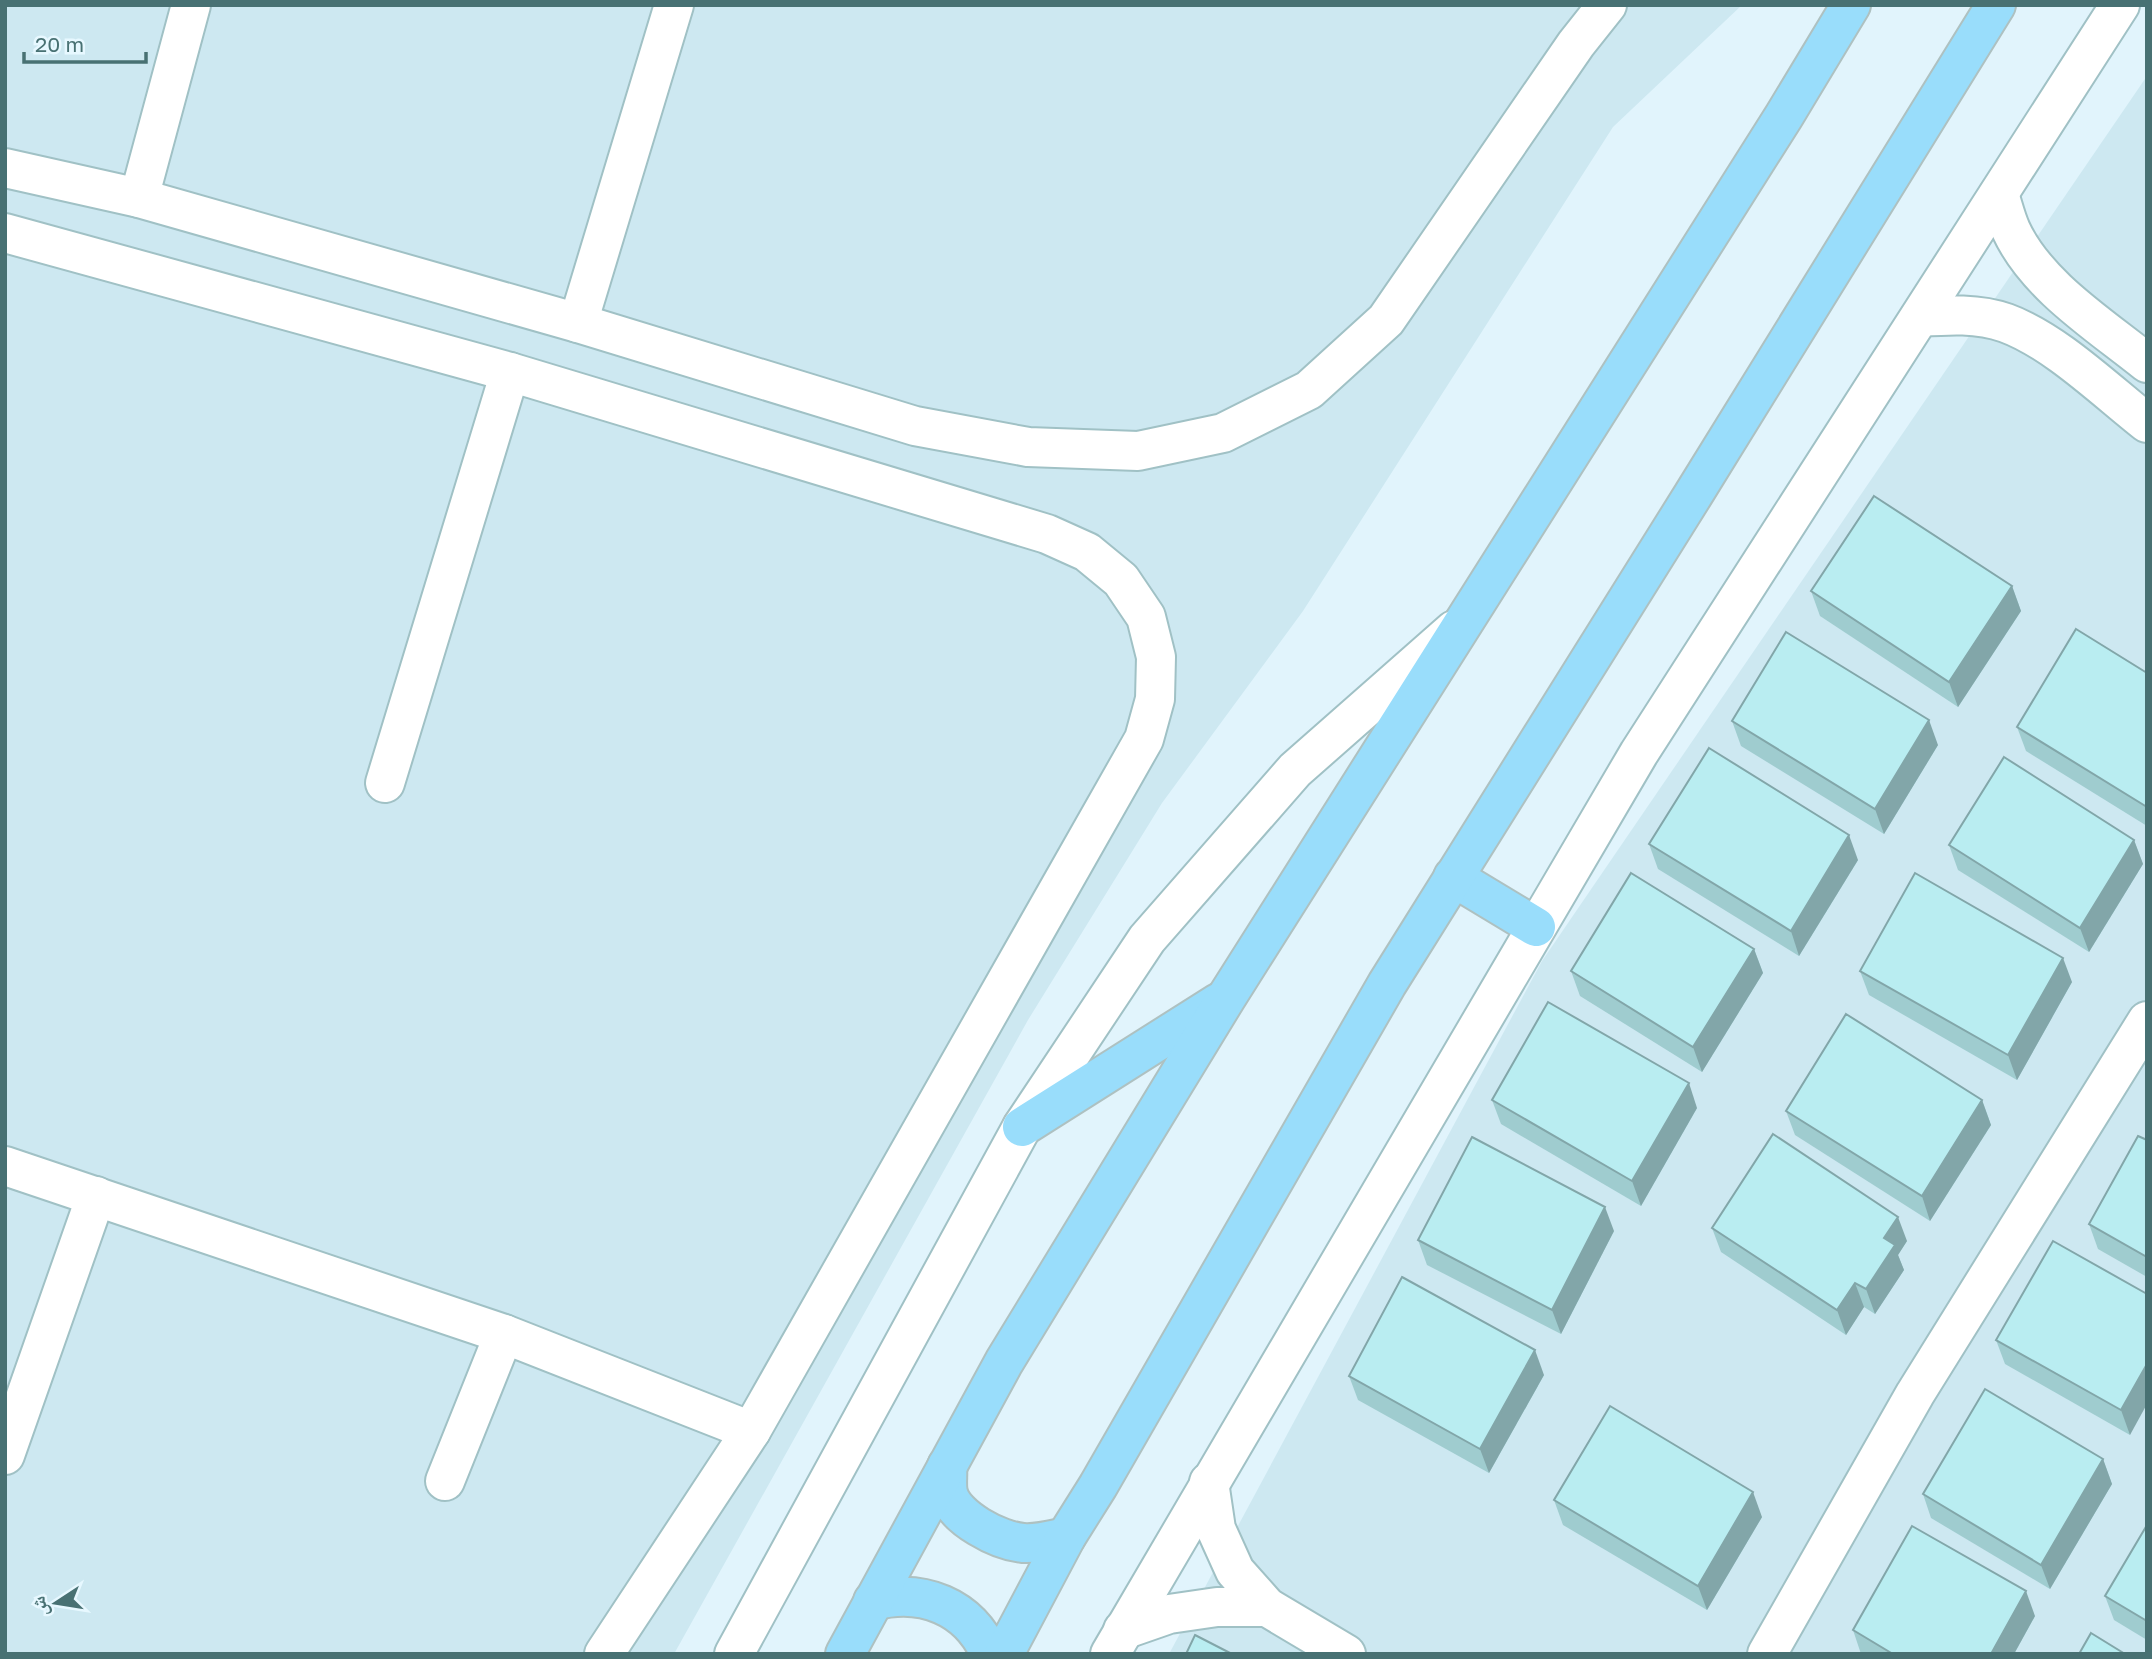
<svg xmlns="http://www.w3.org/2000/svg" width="2152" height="1659" font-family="'Golos Text','Noto Naskh Arabic',sans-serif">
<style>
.residential{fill:#cde8f1}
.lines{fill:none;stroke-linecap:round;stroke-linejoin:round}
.minor-casing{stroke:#a0c1c5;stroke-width:42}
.major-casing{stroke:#aec1c1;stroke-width:42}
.minor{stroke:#fff;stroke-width:38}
.major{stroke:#99ddfb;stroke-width:38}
.wall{fill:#9fcccf}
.shaded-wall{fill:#82a6a9}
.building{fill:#b9edf1;stroke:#82a6a9;stroke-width:2}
</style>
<rect width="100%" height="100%" fill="#e1f4fc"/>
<g class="residential">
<polygon points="5,5 1742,5 1613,127 1303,611 1162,803 1028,1020 674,1654 5,1654"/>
<polygon points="2147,76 2147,1654 1169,1654 1542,961"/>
</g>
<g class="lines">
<defs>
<g id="minor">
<polyline points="5,168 139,198 578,323 915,426 1028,447 1138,451 1223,433 1309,390 1386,320 1576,44 1607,5"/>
<path d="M1999,194C2003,206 2006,219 2011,230C2037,286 2100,325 2147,363"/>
<polyline points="139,198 191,5"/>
<polyline points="5,233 510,372 1047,534 1087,552 1121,580 1146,617 1156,657 1155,699 1144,739 751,1431 604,1654"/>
<path d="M1920,317C1948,315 1978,313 2006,323C2055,341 2105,390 2147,423"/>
<polyline points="578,323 674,5"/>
<polyline points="385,783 510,372"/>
<polyline points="5,1166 504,1334 751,1431"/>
<polyline points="5,1455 96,1196"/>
<polyline points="445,1481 504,1334"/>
<polyline points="1209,1482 1216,1529 1235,1571 1267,1607 1346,1654"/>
<polyline points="1123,1630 1169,1614 1217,1607 1267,1607"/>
<polyline points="734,1654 1022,1127 1147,939 1295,770 1454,630"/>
<polyline points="1110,1654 1639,753 2120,5"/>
<polyline points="1767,1654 1915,1394 2147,1021"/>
</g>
<g id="major">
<polyline points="1453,877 1536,927"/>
<polyline points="1022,1127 1218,1003"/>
<path d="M947,1466C948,1474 946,1485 948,1493C954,1518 999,1541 1023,1543C1038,1544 1052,1540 1066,1537"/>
<path d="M873,1601C922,1588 969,1606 990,1654"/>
<polyline points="845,1654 1004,1362 1226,998 1784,116 1851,5"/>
<polyline points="1004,1654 1066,1537 1098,1486 1387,984 1693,495 1996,5"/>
</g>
</defs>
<use href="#minor" class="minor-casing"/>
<use href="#major" class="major-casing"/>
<use href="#minor" class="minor"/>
<use href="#major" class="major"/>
</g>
<g class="wall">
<polygon points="2012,586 2021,611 1958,707 1820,616 1811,591"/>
<polygon points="2147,673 2147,826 2026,751 2017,727"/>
<polygon points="1732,721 1938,745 1884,834 1741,746"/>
<polygon points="2134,840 2143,864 2089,952 1958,870 1949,845"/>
<polygon points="1649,844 1858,860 1799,956 1658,869"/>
<polygon points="1754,949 1763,973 1702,1072 1580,996 1571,971"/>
<polygon points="1860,971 2072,982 2017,1080 1869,995"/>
<polygon points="1492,1100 1697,1108 1641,1206 1501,1124"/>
<polygon points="1982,1100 1991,1125 1930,1221 1795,1135 1786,1111"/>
<polygon points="2147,1140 2147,1277 2098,1249 2089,1224"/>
<polygon points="1712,1228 1907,1241 1898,1255 1904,1270 1875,1314 1864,1307 1846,1335 1721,1252"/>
<polygon points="1614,1231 1561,1334 1427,1265 1418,1240"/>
<polygon points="2147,1294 2130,1435 2005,1364 1996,1340"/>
<polygon points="1544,1375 1489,1473 1358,1400 1349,1376"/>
<polygon points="2103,1459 2112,1484 2050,1589 1931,1518 1923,1494"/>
<polygon points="1554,1500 1762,1517 1707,1610 1563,1525"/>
<polygon points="2147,1525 2147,1640 2114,1620 2105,1596"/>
<polygon points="2035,1616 2014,1654 1861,1654 1853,1630"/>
</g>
<g class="shaded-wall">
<polygon points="2012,586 2021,611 1958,707 1949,682"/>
<polygon points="1929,720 1938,745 1884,834 1875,809"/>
<polygon points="1849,835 1858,860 1799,956 1791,931"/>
<polygon points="2134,840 2143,864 2089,952 2080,928"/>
<polygon points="1754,949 1763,973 1702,1072 1693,1047"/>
<polygon points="2063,958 2072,982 2017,1080 2008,1055"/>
<polygon points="1689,1083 1697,1108 1641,1206 1632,1181"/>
<polygon points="1982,1100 1991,1125 1930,1221 1922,1196"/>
<polygon points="1605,1207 1614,1231 1561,1334 1552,1310"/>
<polygon points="1898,1217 1907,1241 1898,1255 1904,1270 1875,1314 1866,1289 1884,1238"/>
<polygon points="1855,1283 1864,1307 1846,1335 1837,1310"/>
<polygon points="1535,1350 1544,1375 1489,1473 1480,1449"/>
<polygon points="2147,1364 2147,1404 2130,1435 2121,1410"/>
<polygon points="2103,1459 2112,1484 2050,1589 2041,1565"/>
<polygon points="1753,1492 1762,1517 1707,1610 1698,1586"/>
<polygon points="2026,1591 2035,1616 2014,1654 1991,1654"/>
</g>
<g class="building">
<polygon points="1874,496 2012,586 1949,682 1811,591"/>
<polygon points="2076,629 2147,673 2147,807 2017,727"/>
<polygon points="1786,632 1929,720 1875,809 1732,721"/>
<polygon points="1709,748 1849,835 1791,931 1649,844"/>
<polygon points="2004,757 2134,840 2080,928 1949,845"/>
<polygon points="1631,873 1754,949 1693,1047 1571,971"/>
<polygon points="1915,873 2063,958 2008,1055 1860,971"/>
<polygon points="1548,1002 1689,1083 1632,1181 1492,1100"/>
<polygon points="1846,1014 1982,1100 1922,1196 1786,1111"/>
<polygon points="1773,1134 1898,1217 1884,1238 1895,1245 1866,1289 1855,1283 1837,1310 1712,1228"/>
<polygon points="2138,1136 2147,1140 2147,1257 2089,1224"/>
<polygon points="1472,1137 1605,1207 1552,1310 1418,1240"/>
<polygon points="2053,1241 2147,1294 2147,1364 2121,1410 1996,1340"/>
<polygon points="1402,1277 1535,1350 1480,1449 1349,1376"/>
<polygon points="1985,1389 2103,1459 2041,1565 1923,1494"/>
<polygon points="1610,1406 1753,1492 1698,1586 1554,1500"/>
<polygon points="2147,1525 2147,1621 2105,1596"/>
<polygon points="1912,1526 2026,1591 1991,1654 1893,1654 1853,1630"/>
<polygon points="2091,1633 2125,1654 2079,1654"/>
<polygon points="1195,1635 1232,1654 1186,1654"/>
</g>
<rect width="2152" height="1659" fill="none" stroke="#487173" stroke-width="14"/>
<g transform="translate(56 1603) rotate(258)" stroke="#e7f8ff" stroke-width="5" paint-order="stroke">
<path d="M0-5L12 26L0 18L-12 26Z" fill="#487173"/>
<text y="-10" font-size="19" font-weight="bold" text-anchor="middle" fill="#487173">ش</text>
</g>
<path d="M24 52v10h122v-10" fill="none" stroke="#487173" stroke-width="3.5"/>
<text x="35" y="52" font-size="21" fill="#487173" stroke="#e7f8ff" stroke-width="5" paint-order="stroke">20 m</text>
</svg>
